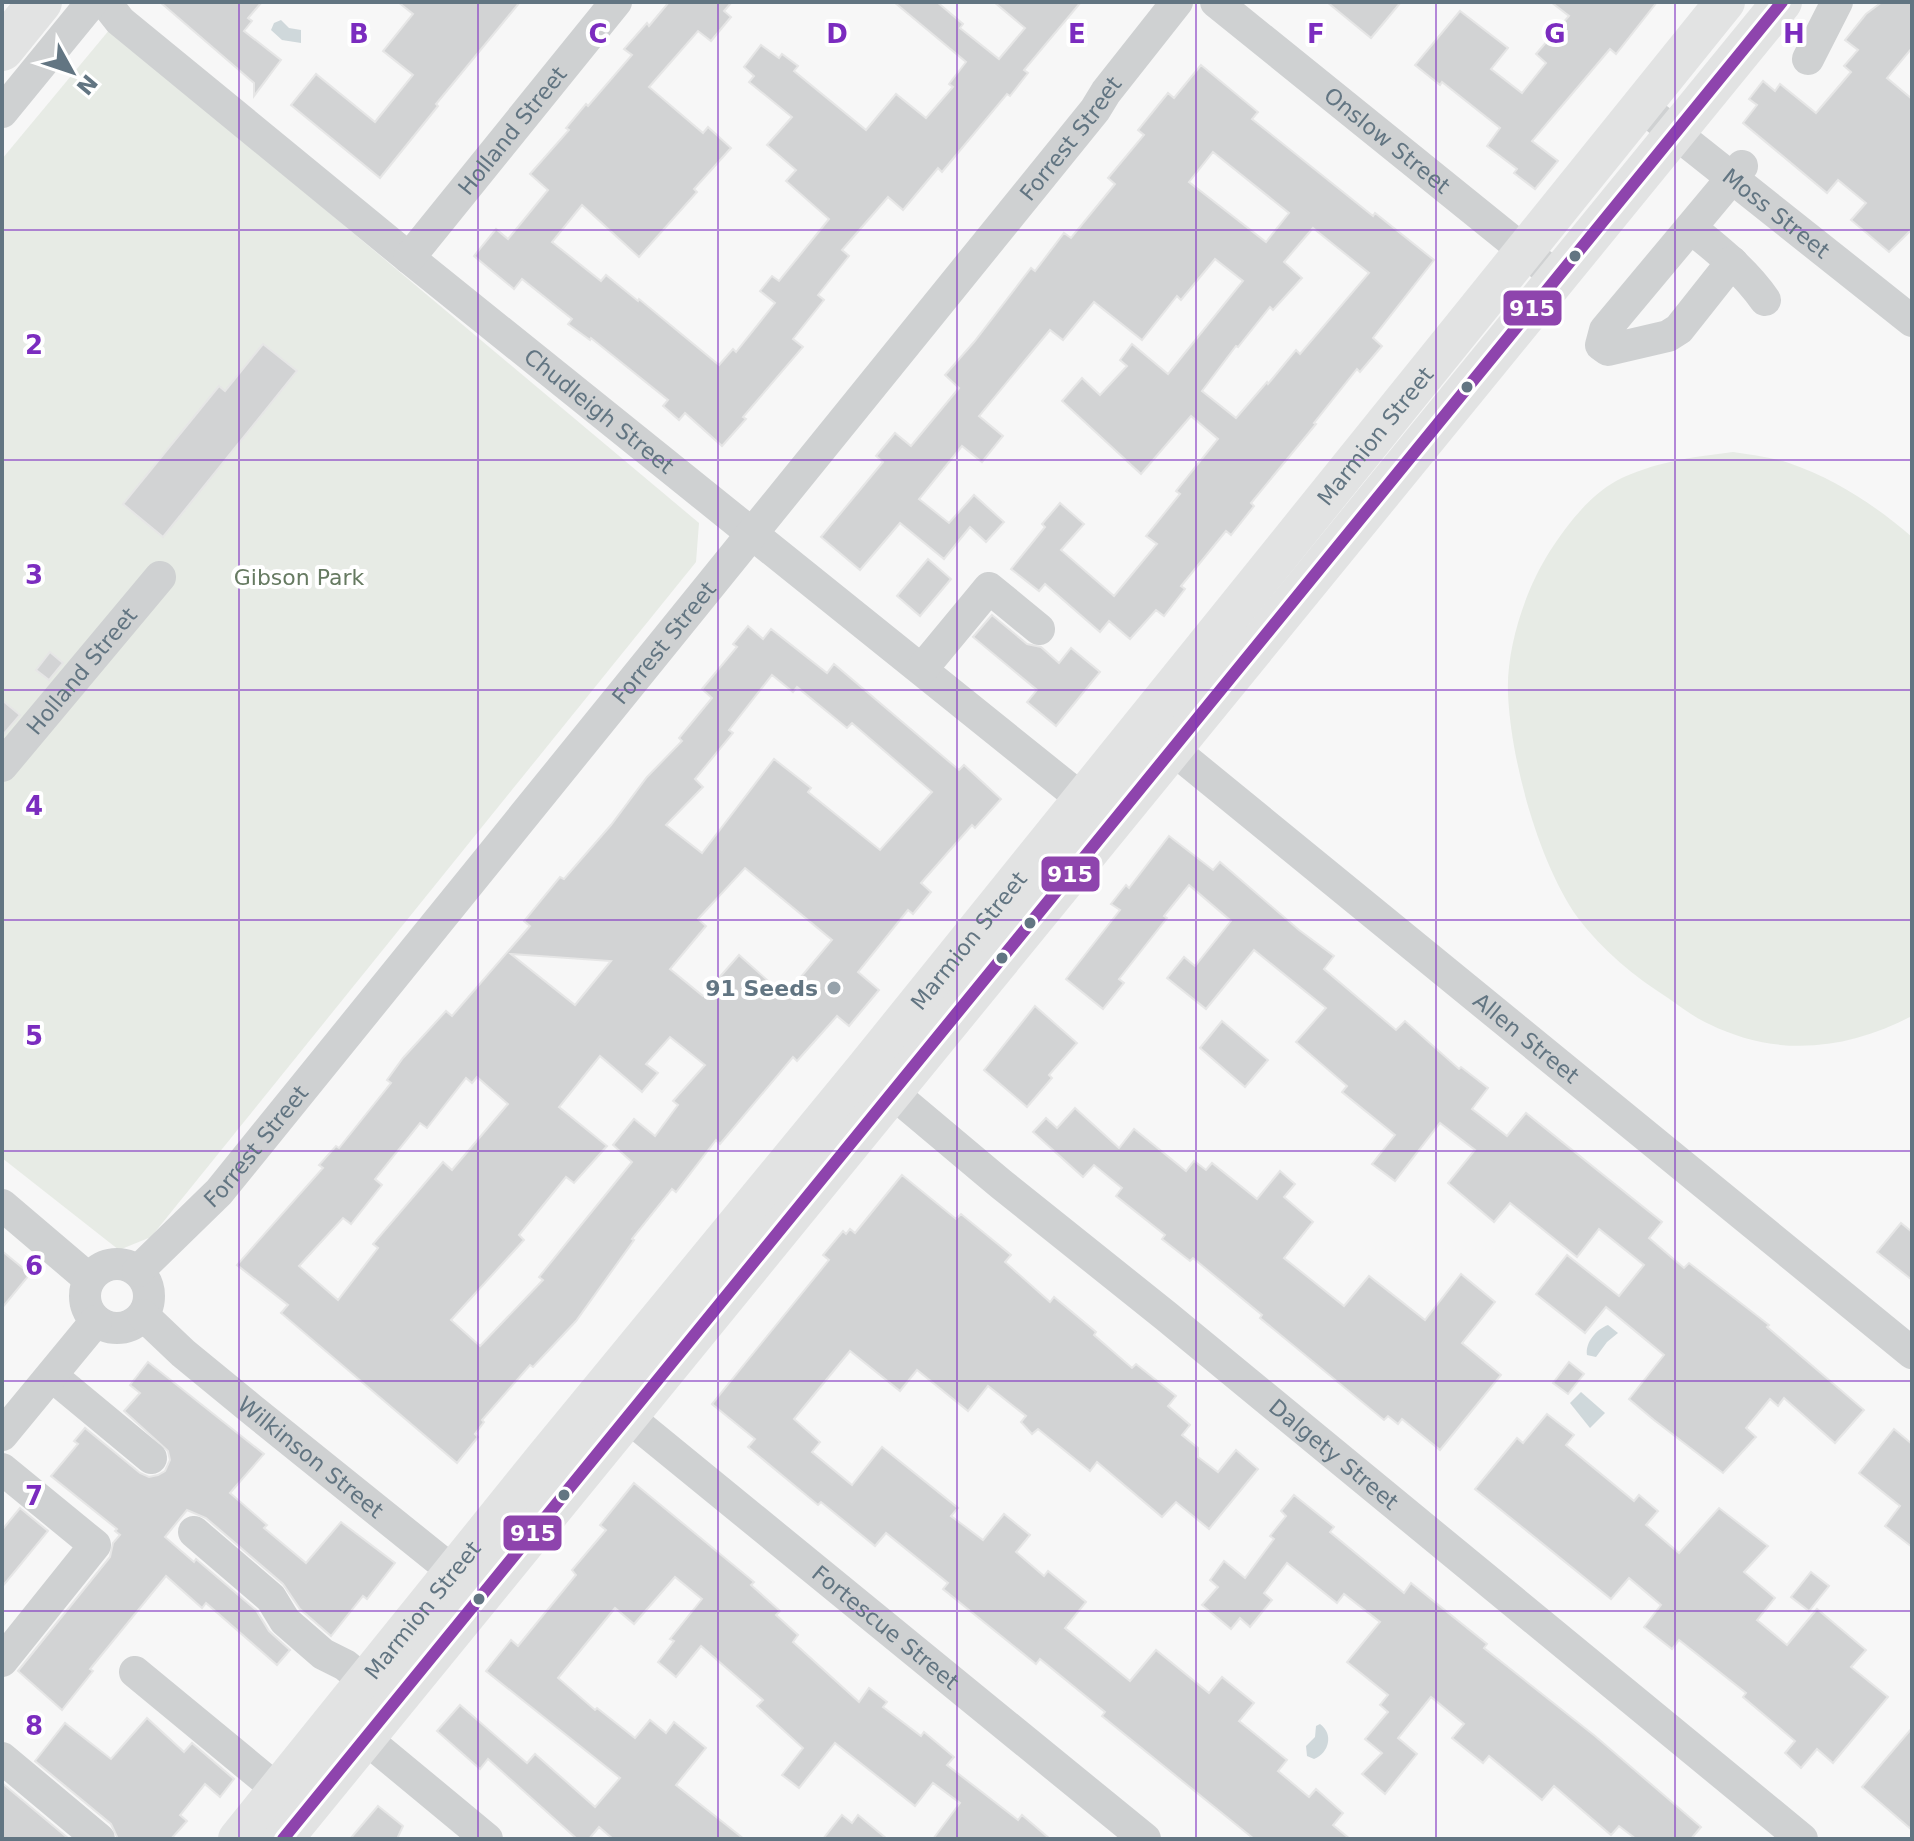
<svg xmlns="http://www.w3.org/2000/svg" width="1914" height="1841" font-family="'DejaVu Sans',sans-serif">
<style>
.green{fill:#e7ebe5}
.water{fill:#cfd8db}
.building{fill:#d2d3d4;stroke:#e6e6e6;stroke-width:2;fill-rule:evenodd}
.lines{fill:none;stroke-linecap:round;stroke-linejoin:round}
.minor{stroke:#cfd1d2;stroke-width:32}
.major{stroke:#e2e3e3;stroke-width:40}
.highway{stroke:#e2e3e3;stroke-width:44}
.bus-1-casing{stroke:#fff;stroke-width:18}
.bus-1{stroke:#8e44ad;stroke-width:12}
.grid{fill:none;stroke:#7b2cbf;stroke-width:2;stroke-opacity:0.55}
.bus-dot{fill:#627582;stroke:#fff;stroke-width:3}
.poi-dot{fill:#96a2ab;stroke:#fff;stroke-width:3}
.labels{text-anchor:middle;stroke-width:8;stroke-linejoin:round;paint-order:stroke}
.street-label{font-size:22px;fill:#627582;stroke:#fff}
.park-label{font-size:22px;fill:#667a61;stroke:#fff}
.poi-label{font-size:22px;font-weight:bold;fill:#627582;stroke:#fff;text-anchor:end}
.grid-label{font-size:26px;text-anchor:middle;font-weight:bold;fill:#7b2cbf;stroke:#fff;stroke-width:8;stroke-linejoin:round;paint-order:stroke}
.line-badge{stroke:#fff;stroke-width:3}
.badge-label{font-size:22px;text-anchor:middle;font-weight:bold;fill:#fff}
</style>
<rect width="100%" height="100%" fill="#f7f7f7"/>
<g class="green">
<polygon points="110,29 699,523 696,562 151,1237 119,1250 2,1158 2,159"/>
<path d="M1733,452C1751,455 1771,457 1789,463C1835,479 1875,505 1912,537V1016C1846,1050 1778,1058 1709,1024C1695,1018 1681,1007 1668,998C1635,977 1602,950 1578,918C1539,863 1511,762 1508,694C1506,648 1525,590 1550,551C1567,525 1588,497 1616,481C1653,462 1693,457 1733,452Z"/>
</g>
<g class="water">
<polygon points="281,20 289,28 301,30 301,43 282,40 271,30 274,23"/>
<path d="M1608,1325L1618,1333L1607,1342L1596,1357L1587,1355C1585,1342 1597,1329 1608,1325Z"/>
<polygon points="1581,1392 1605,1413 1590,1428 1570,1403"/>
<path d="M1320,1724C1334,1734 1329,1753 1314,1759L1307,1756L1306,1746L1315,1737L1316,1726Z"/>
</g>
<g class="building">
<polygon points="160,2 262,2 248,18 252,21 244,31 281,60 254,96 254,83"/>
<polygon points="398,2 520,2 436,104 438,106 380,178 291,105 316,74 375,122 413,75 383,51 413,14"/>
<polygon points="669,2 732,2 724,11 731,17 711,41 698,31 649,87 703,133 708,127 731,148 694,189 697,192 639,257 582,205 552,242 601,281 606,275 638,301 639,299 719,365 733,349 736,352 775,303 760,291 772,276 779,281 829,219 786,181 796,170 767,145 792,117 749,82 754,76 744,67 761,45 779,58 782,54 798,66 794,71 866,130 896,94 926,118 953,87 949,84 966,62 894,2 937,2 963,24 960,28 999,59 1025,28 994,2 1081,2 1024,70 1028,73 1010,96 1007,94 942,172 938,168 903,210 888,197 842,250 849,256 818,295 824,300 793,339 803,347 743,417 746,419 722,446 685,413 679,420 663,406 668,400 591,338 590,340 568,324 572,319 522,279 514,289 474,256 496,229 508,239 548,190 530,174 569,130 566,128 586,104 588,106 632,55 624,49 647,23 649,26"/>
<polygon points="1327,2 1401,2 1371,38"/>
<polygon points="1551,2 1657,2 1616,54 1610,49 1532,141 1558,161 1535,189 1514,173 1517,169 1487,146 1500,128 1442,82 1440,85 1415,65 1460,11 1508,48 1491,69 1522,93 1546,63 1536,54 1569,16"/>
<polygon points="1882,2 1912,2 1912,48 1887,78 1912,99 1912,229 1889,252 1851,220 1866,203 1838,180 1827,193 1743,123 1757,105 1749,99 1763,81 1775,91 1780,84 1816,113 1851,72 1844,66 1858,50 1845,40 1866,14"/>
<path d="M1201,65L1258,112L1252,119L1373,216L1375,213L1434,260L1373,338L1382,346L1360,372L1357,369L1314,423L1316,424L1251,503L1254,506L1231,535L1226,531L1181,586L1185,589L1164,616L1156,610L1130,639L1109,621L1100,632L1045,584L1039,591L1011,569L1045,527L1042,524L1060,503L1084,524L1061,550L1114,596L1157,544L1146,536L1180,494L1176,491L1218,439L1191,416L1141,474L1062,401L1082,378L1100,395L1127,366L1120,360L1132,344L1168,374L1243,281L1215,259L1181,300L1177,296L1142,340L1094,302L1063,340L1050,330L979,416L1003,436L982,462L962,446L919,499L949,523L974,495L1004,522L986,542L970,527L944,559L900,523L860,570L821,537L883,462L876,456L895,433L911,446L959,388L945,375L974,342L1031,268L1035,271L1064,233L1071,238L1115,184L1108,178L1144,135L1138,130L1168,93L1174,98ZM1213,152L1289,213L1266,242L1189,182ZM1313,228L1369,273L1300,354L1296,350L1268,384L1267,382L1236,418L1202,391L1236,346L1238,347L1270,307L1273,310L1302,278L1284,262Z"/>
<polygon points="263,344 297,371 163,537 123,504 219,386 225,391"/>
<polygon points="928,559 951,579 920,616 897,596"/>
<polygon points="992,615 1027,644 1041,647 1059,663 1071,648 1100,672 1056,726 1027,702 1037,690 973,637"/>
<path d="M748,626L763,639L771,629L827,673L834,664L959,770L964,765L1001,799L975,828L972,825L921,883L931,892L913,914L908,910L858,972L879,990L849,1026L837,1016L797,1061L793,1057L720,1144L716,1140L676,1192L672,1189L632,1239L634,1240L576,1321L533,1367L530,1365L482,1420L484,1422L475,1434L478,1437L457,1463L281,1313L288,1305L237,1265L323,1168L319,1165L336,1146L339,1148L391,1083L387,1080L403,1058L446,1011L452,1016L530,926L524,921L560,877L564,879L611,825L647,777L682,741L679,738L712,698L702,689L737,647L733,644ZM772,675L793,692L797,687L847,728L852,723L932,792L880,850L808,792L811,788L774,759L702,853L666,825L703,787L695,779L733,733L729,730ZM745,868L832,940L785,996L739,955L703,996L670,969L706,926L698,919ZM511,954L611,961L575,1005ZM670,1037L705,1065L673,1101L678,1105L655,1136L634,1119L613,1145L632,1162L539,1277L543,1280L480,1346L451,1320L524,1240L519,1235L566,1177L574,1183L607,1146L559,1107L600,1056L642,1092L658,1073L646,1064ZM477,1077L508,1104L452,1170L443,1162L373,1244L378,1248L338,1300L299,1266L343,1218L351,1224L382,1185L375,1179L420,1123L427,1128L466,1078L472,1083Z"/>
<polygon points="50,652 63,663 49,680 36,670"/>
<polygon points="2,700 20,715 2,736"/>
<polygon points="1169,836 1213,870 1220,862 1299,930 1334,956 1324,969 1396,1030 1405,1021 1459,1069 1461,1067 1488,1088 1472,1109 1507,1136 1526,1113 1662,1222 1649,1238 1684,1268 1689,1263 1769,1325 1767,1327 1864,1410 1835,1443 1784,1398 1778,1406 1770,1399 1746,1428 1756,1437 1723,1473 1654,1420 1629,1399 1664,1355 1606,1307 1585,1333 1536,1294 1567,1255 1619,1296 1644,1265 1599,1229 1577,1257 1510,1203 1494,1222 1448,1183 1475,1150 1440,1123 1395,1181 1372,1164 1395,1135 1342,1092 1347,1086 1296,1042 1326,1008 1254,950 1206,1009 1167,978 1184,957 1195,966 1231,921 1189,885 1164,916 1167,918 1119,979 1124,983 1103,1009 1066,979 1120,910 1111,904 1126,885 1129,888"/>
<polygon points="1035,1006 1077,1043 1049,1075 1052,1078 1027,1107 984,1070"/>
<polygon points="1222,1021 1268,1060 1245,1087 1200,1048"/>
<polygon points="1075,1108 1119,1148 1134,1129 1186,1171 1194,1161 1206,1170 1212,1163 1257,1199 1280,1171 1295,1184 1284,1197 1313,1222 1284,1258 1344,1306 1369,1276 1425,1320 1461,1274 1495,1302 1462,1343 1501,1375 1440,1450 1402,1419 1398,1424 1388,1416 1384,1420 1260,1318 1262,1315 1193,1258 1190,1261 1162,1239 1165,1235 1116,1196 1122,1188 1094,1165 1083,1177 1033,1132 1046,1118 1057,1128"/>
<polygon points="902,1175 956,1219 961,1214 1011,1255 1005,1262 1050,1302 1054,1297 1096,1332 1094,1335 1132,1368 1136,1364 1176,1396 1168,1406 1190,1425 1182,1435 1198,1448 1198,1457 1218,1472 1236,1450 1258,1469 1209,1529 1176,1502 1162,1517 1097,1462 1090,1471 1038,1429 1032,1434 1021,1422 1026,1416 988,1386 968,1411 917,1370 900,1391 850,1351 794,1419 820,1442 812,1452 852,1485 882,1447 958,1508 951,1516 983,1540 1004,1514 1030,1535 1016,1552 1044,1576 1048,1571 1086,1602 1065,1628 1130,1681 1156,1650 1209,1693 1222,1677 1254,1703 1239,1721 1287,1760 1278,1771 1309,1797 1316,1789 1343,1813 1333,1825 1350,1839 1254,1839 1102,1716 1105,1712 1040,1659 1036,1664 943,1589 948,1583 886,1533 875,1546 821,1502 818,1505 748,1447 755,1439 712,1404 829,1260 823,1255 843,1231 846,1234 850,1229 855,1233"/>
<polygon points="1901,1223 1912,1232 1912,1280 1877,1252"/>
<polygon points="2,1251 30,1274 2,1308"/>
<polygon points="148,1362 264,1454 230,1493 267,1525 264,1528 306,1563 341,1522 395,1563 367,1599 363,1596 331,1636 300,1609 283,1584 206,1518 187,1510 165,1537 194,1562 196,1559 256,1610 269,1631 290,1650 277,1665 206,1603 202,1608 166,1576 90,1669 93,1671 62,1710 18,1671 110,1557 113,1543 120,1535 115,1531 117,1529 51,1476 78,1444 74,1441 85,1428 140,1473 149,1477 158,1475 165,1471 170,1460 168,1451 124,1411 140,1393 130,1385"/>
<polygon points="1569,1362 1584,1374 1568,1394 1553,1383"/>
<polygon points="1547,1414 1574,1435 1566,1445 1634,1501 1639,1495 1658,1511 1646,1525 1679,1553 1719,1508 1768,1546 1744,1572 1775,1598 1757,1620 1787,1645 1817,1609 1866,1650 1851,1667 1888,1697 1833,1763 1817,1749 1801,1768 1785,1753 1795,1741 1743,1697 1746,1693 1679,1640 1672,1649 1644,1627 1661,1605 1629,1578 1611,1599 1475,1489 1517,1438 1523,1443"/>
<polygon points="1894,1429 1912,1444 1912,1547 1885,1526 1900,1506 1859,1473"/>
<polygon points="634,1483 754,1582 751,1585 780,1611 776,1615 798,1635 793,1642 859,1702 869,1688 887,1702 883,1707 921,1736 924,1732 954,1757 947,1765 1018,1820 1022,1815 1050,1839 933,1839 960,1803 933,1783 915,1806 835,1743 799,1788 782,1775 803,1748 757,1706 763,1700 701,1646 676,1677 658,1662 674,1641 670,1639 702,1599 675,1577 634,1624 615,1608 558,1678 595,1710 597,1708 635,1738 650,1720 666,1733 674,1722 706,1748 676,1785 744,1839 613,1839 599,1827 589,1839 577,1839 488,1759 480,1769 437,1731 460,1705 527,1763 535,1754 595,1807 620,1778 486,1671 511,1640 518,1646 576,1575 572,1570 606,1530 600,1525"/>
<polygon points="1294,1495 1334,1527 1330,1532 1404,1593 1411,1583 1487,1644 1484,1648 1595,1736 1701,1827 1691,1839 1636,1839 1619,1826 1611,1835 1554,1786 1542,1800 1489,1756 1483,1763 1452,1738 1464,1724 1431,1697 1398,1738 1417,1754 1385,1794 1362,1774 1382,1753 1365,1739 1388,1712 1380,1705 1388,1695 1347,1662 1380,1622 1344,1594 1337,1603 1287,1563 1264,1593 1272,1600 1250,1627 1240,1618 1231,1629 1202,1605 1218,1587 1210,1580 1224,1561 1245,1578 1274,1539 1270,1536 1286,1516 1281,1511"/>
<polygon points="20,1508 48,1531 2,1587 2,1530"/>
<polygon points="1811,1572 1829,1586 1809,1611 1791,1597"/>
<polygon points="147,1718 184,1752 192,1743 234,1779 220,1797 205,1784 180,1815 187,1821 171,1839 118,1839 111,1824 35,1761 65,1723 111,1759"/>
<polygon points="1912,1728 1912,1830 1862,1787"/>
<polygon points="2,1783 69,1839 2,1839"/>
<polygon points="378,1806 403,1826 397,1839 350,1839"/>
<polygon points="842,1815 852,1823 858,1815 887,1839 823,1839"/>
</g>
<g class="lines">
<g class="minor">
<path id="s1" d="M105,2L120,21L409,258L1082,799"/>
<path id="s2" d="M1216,2L1543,266"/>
<polyline points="1808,59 1837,2"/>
<path id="s3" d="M1640,105L1912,321"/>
<polyline points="2,112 92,2"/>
<path d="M1691,228C1718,250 1745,271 1765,300"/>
<path id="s4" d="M409,258L616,2"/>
<polyline points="1732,262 1679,329 1668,336 1608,350 1601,345 1605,330 1742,166"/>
<polyline points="922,669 989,588 1039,629"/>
<path id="s5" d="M1153,733L1912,1353"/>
<path id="s6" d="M2,766L160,577"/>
<path id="s7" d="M876,1079L1001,1184L1166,1316L1802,1839"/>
<polyline points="2,1205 89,1279"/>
<circle cx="117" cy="1296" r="32"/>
<path id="s8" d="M138,1271L219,1192L1095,110L1106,92L1177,2"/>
<path id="s9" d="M143,1315L183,1353L250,1408L470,1585"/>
<polyline points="52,1376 151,1458"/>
<path id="s10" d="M627,1416L1145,1839"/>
<polyline points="2,1435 96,1321"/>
<polyline points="2,1469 95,1545 2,1661"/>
<polyline points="194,1532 271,1598 285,1621 323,1654 345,1665 366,1682"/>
<polyline points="135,1672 278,1790"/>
<polyline points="365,1738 487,1839"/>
<polyline points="2,1758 99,1839"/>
</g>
<g class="major">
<path id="s11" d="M238,1839L545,1458L865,1069L1725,2"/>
<polyline points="283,1839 1782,2"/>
</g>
<polyline class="highway" points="2,49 40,2"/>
<defs>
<polyline id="bus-1" points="283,1839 1782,2"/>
</defs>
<use href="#bus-1" class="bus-1-casing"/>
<use href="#bus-1" class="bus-1"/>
</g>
<path class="grid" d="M239,2V1839M478,2V1839M718,2V1839M957,2V1839M1196,2V1839M1436,2V1839M1675,2V1839M2,230H1912M2,460H1912M2,690H1912M2,920H1912M2,1151H1912M2,1381H1912M2,1611H1912"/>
<g class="bus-dot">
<circle cx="1575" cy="256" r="7"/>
<circle cx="1467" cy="387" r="7"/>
<circle cx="1030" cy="923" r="7"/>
<circle cx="1002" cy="958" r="7"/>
<circle cx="564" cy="1495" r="7"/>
<circle cx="479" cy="1599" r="7"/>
</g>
<circle class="poi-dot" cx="834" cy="988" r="8"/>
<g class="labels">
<g class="street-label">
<text dy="8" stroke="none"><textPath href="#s4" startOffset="164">Holland Street</textPath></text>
<text dy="8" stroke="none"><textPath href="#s8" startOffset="1468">Forrest Street</textPath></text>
<text dy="8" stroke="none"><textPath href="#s2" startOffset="220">Onslow Street</textPath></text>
<text dy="8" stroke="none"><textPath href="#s3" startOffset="174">Moss Street</textPath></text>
<text dy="8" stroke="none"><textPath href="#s1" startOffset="642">Chudleigh Street</textPath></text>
<text dy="8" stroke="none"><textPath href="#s11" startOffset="1806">Marmion Street</textPath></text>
<text dy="8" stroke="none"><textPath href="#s8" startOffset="820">Forrest Street</textPath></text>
<text dy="8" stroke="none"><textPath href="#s6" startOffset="124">Holland Street</textPath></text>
<text dy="8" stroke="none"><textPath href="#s11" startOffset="1158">Marmion Street</textPath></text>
<text dy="8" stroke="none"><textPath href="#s5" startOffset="482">Allen Street</textPath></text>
<text dy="8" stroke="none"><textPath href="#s8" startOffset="172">Forrest Street</textPath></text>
<text dy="8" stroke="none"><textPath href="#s7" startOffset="592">Dalgety Street</textPath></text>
<text dy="8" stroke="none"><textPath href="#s9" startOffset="220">Wilkinson Street</textPath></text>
<text dy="8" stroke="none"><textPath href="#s11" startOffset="294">Marmion Street</textPath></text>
<text dy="8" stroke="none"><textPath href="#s10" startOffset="334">Fortescue Street</textPath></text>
</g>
<g class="park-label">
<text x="299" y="585">Gibson Park</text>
</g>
<g class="poi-label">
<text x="818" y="996">91 Seeds</text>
</g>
</g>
<g class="grid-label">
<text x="359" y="43">B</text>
<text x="598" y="43">C</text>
<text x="837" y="43">D</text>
<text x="1077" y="43">E</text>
<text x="1316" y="43">F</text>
<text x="1555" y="43">G</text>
<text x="1794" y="43">H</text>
<text x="34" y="354">2</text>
<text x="34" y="584">3</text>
<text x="34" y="815">4</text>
<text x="34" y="1045">5</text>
<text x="34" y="1275">6</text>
<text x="34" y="1505">7</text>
<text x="34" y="1735">8</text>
</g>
<g class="line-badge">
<rect x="1502" y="289" width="61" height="38" rx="8" fill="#8e44ad"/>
<rect x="1040" y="855" width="61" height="38" rx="8" fill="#8e44ad"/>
<rect x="502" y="1514" width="61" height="38" rx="8" fill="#8e44ad"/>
</g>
<g class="badge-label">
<text x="1532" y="316">915</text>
<text x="1070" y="882">915</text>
<text x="533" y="1541">915</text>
</g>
<rect width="1914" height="1841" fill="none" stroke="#627582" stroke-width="8"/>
<g transform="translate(72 72) rotate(130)" stroke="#ffffff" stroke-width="6" paint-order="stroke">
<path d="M0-6L14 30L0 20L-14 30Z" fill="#627582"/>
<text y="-12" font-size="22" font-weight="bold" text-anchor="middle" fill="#627582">N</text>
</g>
</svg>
